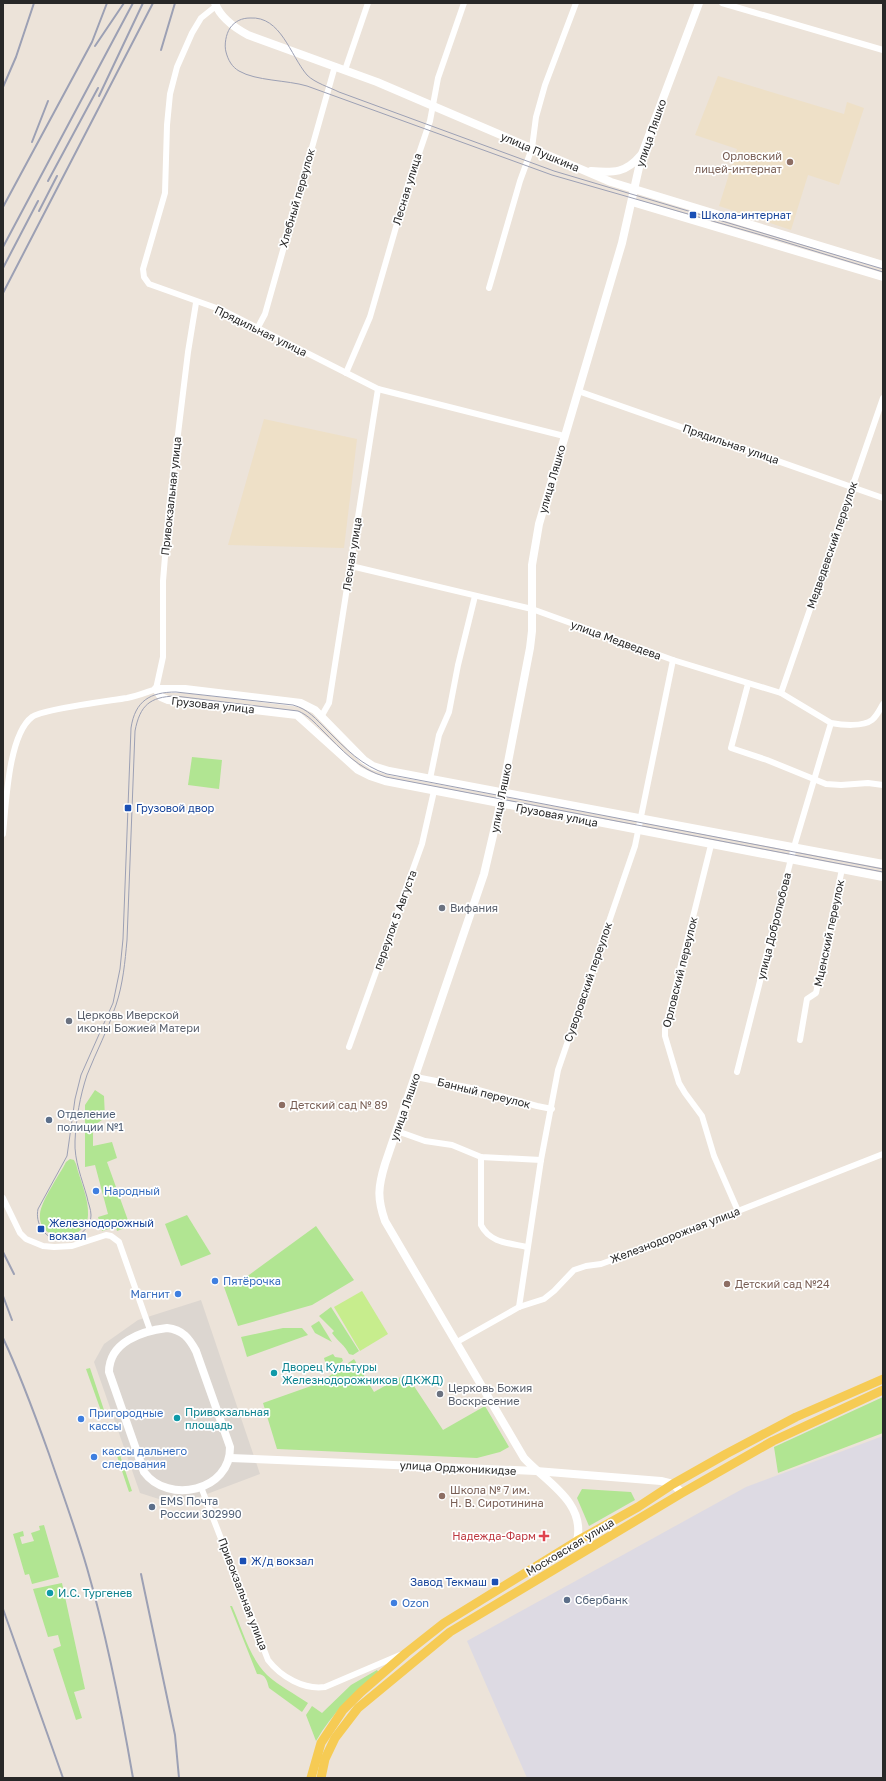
<svg xmlns="http://www.w3.org/2000/svg" width="886" height="1781" font-family="'Golos Text',sans-serif">
<style>
.industrial{fill:#dddae3}
.education{fill:#eee0c7}
.green{fill:#b1e592}
.pitch{fill:#c7ed8d}
.plaza{fill:#dcd6d0}
.lines{fill:none;stroke-linecap:round;stroke-linejoin:round}
.street{stroke:#fff;stroke-width:6}
.secondary{stroke:#fff;stroke-width:8}
.primary{stroke:#f6cb54;stroke-width:9}
.tram{stroke:#9ca0b4;stroke-width:1}
.rail{stroke:#9ca0b4;stroke-width:2}
.education-dot{fill:#8d6e63;stroke:#fff;stroke-width:1.5}
.transit-dot{fill:#1a4fb4;stroke:#fff;stroke-width:1.5}
.worship-dot{fill:#6b7280;stroke:#fff;stroke-width:1.5}
.service-dot{fill:#5c6f8a;stroke:#fff;stroke-width:1.5}
.shop-dot{fill:#3f7fe0;stroke:#fff;stroke-width:1.5}
.culture-dot{fill:#0f9aa8;stroke:#fff;stroke-width:1.5}
.health-dot{fill:#e0444e;stroke:#fff;stroke-width:1.5}
.labels{text-anchor:middle;stroke-width:3.5;stroke-linejoin:round;paint-order:stroke}
.street-label{font-size:11px;fill:#282828;stroke:#fff}
.education-label{font-size:11px;fill:#785e54;stroke:#fff;text-anchor:start}
.transit-label{font-size:11px;fill:#164399;stroke:#fff;text-anchor:start}
.worship-label{font-size:11px;fill:#5b616d;stroke:#fff;text-anchor:start}
.service-label{font-size:11px;fill:#4e5e75;stroke:#fff;text-anchor:start}
.shop-label{font-size:11px;fill:#366cbe;stroke:#fff;text-anchor:start}
.culture-label{font-size:11px;fill:#0d838f;stroke:#fff;text-anchor:start}
.health-label{font-size:11px;fill:#be3a42;stroke:#fff;text-anchor:end}
</style>
<rect width="100%" height="100%" fill="#ece3d9"/>
<polygon class="industrial" points="883,1436 883,1778 527,1778 467,1641 746,1487"/>
<g class="education">
<polygon points="718,76 844,114 847,102 864,108 839,185 808,175 791,230 719,206 737,149 695,135"/>
<polygon points="264,419 357,439 344,548 228,545"/>
</g>
<g class="green">
<polygon points="192,757 222,760 219,789 188,785"/>
<polygon points="95,1090 104,1096 105,1118 93,1126 93,1146 112,1142 117,1158 107,1162 130,1226 117,1231 116,1227 102,1231 98,1217 108,1214 95,1165 85,1167 85,1105"/>
<path d="M70,1159L74,1160L76,1164C80,1180 89,1199 88,1215C87,1243 37,1244 40,1214C41,1201 60,1174 66,1162Z"/>
<polygon points="187,1215 211,1254 181,1266 165,1224"/>
<polygon points="316,1226 354,1280 312,1305 238,1326 224,1287 238,1283"/>
<path d="M331,1307L359,1351L353,1355L349,1354C345,1345 338,1342 332,1333L334,1331L319,1316Z"/>
<polygon points="319,1321 332,1342 315,1333 311,1326"/>
<polygon points="283,1328 302,1328 308,1335 247,1357 241,1337"/>
<polygon points="333,1354 335,1357 342,1358 343,1361 328,1372 324,1358"/>
<polygon points="354,1359 374,1392 406,1374 443,1430 485,1406 509,1447 500,1452 477,1458 277,1449 263,1403 328,1380 328,1377"/>
<polygon points="90,1368 104,1410 101,1411 86,1369"/>
<polygon points="883,1397 883,1433 778,1473 774,1447"/>
<polygon points="118,1449 132,1491 129,1492 115,1450"/>
<polygon points="582,1489 631,1492 635,1500 589,1526 577,1498"/>
<polygon points="44,1525 59,1577 32,1584 29,1574 25,1575 13,1534 23,1531 24,1536 20,1537 22,1544 34,1541 31,1533 40,1530 39,1526"/>
<polygon points="62,1583 85,1689 74,1692 82,1718 76,1720 53,1649 61,1646 58,1635 48,1637 33,1589"/>
<path d="M230,1606H232C242,1628 249,1657 267,1675C279,1686 295,1694 308,1703L302,1712L269,1688C267,1681 266,1674 257,1674Z"/>
<path d="M377,1670L379,1673C353,1693 332,1713 316,1741L306,1715L312,1706L322,1713L351,1685Z"/>
</g>
<polygon class="pitch" points="362,1291 388,1334 360,1351 334,1307"/>
<polygon class="plaza" points="201,1300 260,1474 191,1500 162,1500 140,1493 94,1362 104,1344 138,1320"/>
<g class="lines">
<g class="street">
<polyline points="722,3 883,50"/>
<polyline points="216,6 201,18 192,33 177,67 170,94 167,125 165,193 143,269 144,277 149,284 222,310 378,389 564,436"/>
<polyline points="345,70 368,3"/>
<polyline points="489,288 520,181 532,148 536,117 545,85 576,3"/>
<polyline points="257,329 265,314 335,66"/>
<polyline points="346,373 370,317 407,189 430,121 438,78 464,3"/>
<polyline points="578,391 883,498"/>
<path d="M351,566L532,609L673,660L781,693L831,723C842,725 863,727 872,720C877,716 880,709 883,704"/>
<polyline points="748,684 731,748 767,760 826,784 841,785 868,783 883,785"/>
<polyline points="781,693 883,398"/>
<polyline points="321,717 329,703 378,389"/>
<polyline points="430,779 439,735 449,712 458,665 475,596"/>
<path d="M3,834C6,806 8,735 32,717C43,709 109,701 127,698C137,696 147,692 156,689L163,657V581L169,508L188,352L196,303"/>
<polyline points="711,845 665,1029 665,1036 679,1083 685,1093 702,1116 714,1156 738,1211"/>
<polyline points="800,1040 807,999 816,993 842,869"/>
<polyline points="349,1047 422,844 434,791"/>
<polyline points="737,1072 794,847 831,723"/>
<polyline points="416,1077 471,1088 537,1106 552,1109"/>
<polyline points="397,1131 425,1141 452,1145 481,1157 541,1160"/>
<path d="M481,1157V1225C490,1243 509,1243 527,1247"/>
<polyline points="3,1198 20,1233 26,1239 43,1246 54,1247 72,1246 106,1235 111,1236 119,1242 150,1330"/>
<polyline points="519,1307 541,1160 558,1070 635,846 673,660"/>
<polyline points="457,1342 519,1307 544,1299 554,1291 574,1270 586,1266 601,1264 670,1239 738,1211 883,1154"/>
<path d="M201,1487L268,1660C281,1677 304,1690 325,1687L400,1655"/>
</g>
<g class="secondary">
<path d="M215,3C220,17 235,28 248,35L377,82L611,182L883,265"/>
<path d="M591,171C614,173 626,173 641,155"/>
<polyline points="632,202 883,277"/>
<polyline points="156,689 161,697 168,700 297,715 358,770 370,776 385,781 883,877"/>
<polyline points="156,689 185,689 301,703 315,710 364,760 373,766 389,771 883,864"/>
<path d="M167,1328C183,1330 189,1338 196,1351L230,1447C231,1491 168,1505 144,1472L109,1372C109,1342 142,1331 167,1328Z"/>
<polyline points="230,1458 536,1471 661,1481 673,1484 682,1493"/>
<path d="M577,1541C586,1502 546,1482 524,1458L385,1221C377,1198 378,1187 385,1164L484,874L498,814L530,648L532,631V565L539,524L622,243L642,154L699,3"/>
</g>
<g class="primary">
<polyline points="311,1778 321,1743 343,1710 361,1692 406,1653 444,1623 577,1541 638,1507 673,1484 726,1454 796,1417 883,1379"/>
<polyline points="321,1778 325,1759 335,1738 358,1708 450,1632 682,1493 773,1441 883,1390"/>
</g>
<g class="tram">
<path d="M883,269L554,171L339,92C329,87 315,83 307,75C290,55 281,16 250,18C242,18 235,21 230,28C226,34 224,45 226,52C228,60 232,67 239,71C256,81 287,80 307,86L552,175L775,239L883,272"/>
<path d="M883,869L387,774C362,766 346,749 327,730C316,719 308,709 293,705L176,692C150,692 135,701 131,728L123,939L120,969L113,1003L81,1075L75,1099L67,1156L38,1209C35,1223 44,1238 59,1240C66,1241 73,1239 79,1235C86,1230 91,1223 91,1215C91,1209 88,1203 87,1197C82,1179 74,1160 75,1141C76,1119 80,1096 87,1075C96,1052 108,1030 116,1005C123,984 125,962 127,940L135,731C140,705 150,697 175,696L298,711C308,715 315,723 322,730C342,750 358,769 386,777L883,872"/>
</g>
<g class="rail">
<polyline points="95,46 124,3"/>
<polyline points="161,50 175,3"/>
<polyline points="3,87 16,57 34,3"/>
<polyline points="99,96 143,3"/>
<polyline points="32,142 48,101"/>
<polyline points="48,181 98,88"/>
<polyline points="3,207 92,42 107,3"/>
<polyline points="39,211 57,176"/>
<polyline points="3,247 133,3"/>
<polyline points="3,268 38,201"/>
<polyline points="3,293 153,3"/>
<polyline points="3,1252 14,1274"/>
<polyline points="3,1296 12,1320"/>
<path d="M3,1338C21,1376 35,1415 49,1454C62,1492 76,1530 87,1568C107,1637 121,1708 133,1778"/>
<polyline points="141,1574 175,1735 179,1778"/>
<polyline points="3,1609 63,1778"/>
</g>
</g>
<g class="education-dot">
<circle cx="790" cy="162" r="4"/>
<circle cx="282" cy="1105" r="4"/>
<circle cx="727" cy="1284" r="4"/>
<circle cx="442" cy="1496" r="4"/>
</g>
<g class="transit-dot">
<rect x="689" y="211" width="8" height="8" rx="2"/>
<rect x="124" y="804" width="8" height="8" rx="2"/>
<rect x="37" y="1225" width="8" height="8" rx="2"/>
<rect x="239" y="1557" width="8" height="8" rx="2"/>
<rect x="491" y="1578" width="8" height="8" rx="2"/>
</g>
<g class="worship-dot">
<circle cx="442" cy="908" r="4"/>
<circle cx="69" cy="1021" r="4"/>
<circle cx="440" cy="1394" r="4"/>
</g>
<g class="service-dot">
<circle cx="49" cy="1120" r="4"/>
<circle cx="152" cy="1507" r="4"/>
<circle cx="567" cy="1600" r="4"/>
</g>
<g class="shop-dot">
<circle cx="96" cy="1191" r="4"/>
<circle cx="215" cy="1281" r="4"/>
<circle cx="178" cy="1294" r="4"/>
<circle cx="81" cy="1419" r="4"/>
<circle cx="94" cy="1457" r="4"/>
<circle cx="394" cy="1603" r="4"/>
</g>
<g class="culture-dot">
<circle cx="274" cy="1373" r="4"/>
<circle cx="177" cy="1418" r="4"/>
<circle cx="50" cy="1593" r="4"/>
</g>
<path class="health-dot" d="M542 1530h4v4h4v4h-4v4h-4v-4h-4v-4h4z"/>
<g class="labels">
<g class="street-label">
<text transform="translate(651 133) rotate(-71)" y="4">улица Ляшко</text>
<text transform="translate(540 152) rotate(23)" y="4">улица Пушкина</text>
<text transform="translate(407 189) rotate(-73)" y="4">Лесная улица</text>
<text transform="translate(297 198) rotate(-74)" y="4">Хлебный переулок</text>
<text transform="translate(261 331) rotate(26)" y="4">Прядильная улица</text>
<text transform="translate(731 444) rotate(19)" y="4">Прядильная улица</text>
<text transform="translate(552 479) rotate(-74)" y="4">улица Ляшко</text>
<text transform="translate(171 496) rotate(-84)" y="4">Привокзальная улица</text>
<text transform="translate(832 545) rotate(-71)" y="4">Медведевский переулок</text>
<text transform="translate(352 554) rotate(-81)" y="4">Лесная улица</text>
<text transform="translate(616 640) rotate(20)" y="4">улица Медведева</text>
<text transform="translate(213 705) rotate(6)" y="4">Грузовая улица</text>
<text transform="translate(501 798) rotate(-79)" y="4">улица Ляшко</text>
<text transform="translate(557 815) rotate(11)" y="4">Грузовая улица</text>
<text transform="translate(395 920) rotate(-70)" y="4">переулок 5 Августа</text>
<text transform="translate(774 926) rotate(-76)" y="4">улица Добролюбова</text>
<text transform="translate(829 933) rotate(-78)" y="4">Мценский переулок</text>
<text transform="translate(680 972) rotate(-76)" y="4">Орловский переулок</text>
<text transform="translate(588 982) rotate(-71)" y="4">Суворовский переулок</text>
<text transform="translate(484 1093) rotate(14)" y="4">Банный переулок</text>
<text transform="translate(405 1107) rotate(-71)" y="4">улица Ляшко</text>
<text transform="translate(675 1235) rotate(-21)" y="4">Железнодорожная улица</text>
<text transform="translate(458 1468) rotate(3)" y="4">улица Орджоникидзе</text>
<text transform="translate(570 1547) rotate(-31)" y="4">Московская улица</text>
<text transform="translate(243 1594) rotate(69)" y="4">Привокзальная улица</text>
</g>
<g class="education-label">
<text x="782" y="160" text-anchor="end">Орловский<tspan x="782" dy="13">лицей-интернат</tspan></text>
<text x="290" y="1109">Детский сад № 89</text>
<text x="735" y="1288">Детский сад №24</text>
<text x="450" y="1494">Школа № 7 им.<tspan x="450" dy="13">Н. В. Сиротинина</tspan></text>
</g>
<g class="transit-label">
<text x="701" y="219">Школа-интернат</text>
<text x="136" y="812">Грузовой двор</text>
<text x="49" y="1227">Железнодорожный<tspan x="49" dy="13">вокзал</tspan></text>
<text x="251" y="1565">Ж/д вокзал</text>
<text x="487" y="1586" text-anchor="end">Завод Текмаш</text>
</g>
<g class="worship-label">
<text x="450" y="912">Вифания</text>
<text x="77" y="1019">Церковь Иверской<tspan x="77" dy="13">иконы Божией Матери</tspan></text>
<text x="448" y="1392">Церковь Божия<tspan x="448" dy="13">Воскресение</tspan></text>
</g>
<g class="service-label">
<text x="57" y="1118">Отделение<tspan x="57" dy="13">полиции №1</tspan></text>
<text x="160" y="1505">EMS Почта<tspan x="160" dy="13">России 302990</tspan></text>
<text x="575" y="1604">Сбербанк</text>
</g>
<g class="shop-label">
<text x="104" y="1195">Народный</text>
<text x="223" y="1285">Пятёрочка</text>
<text x="170" y="1298" text-anchor="end">Магнит</text>
<text x="89" y="1417">Пригородные<tspan x="89" dy="13">кассы</tspan></text>
<text x="102" y="1455">кассы дальнего<tspan x="102" dy="13">следования</tspan></text>
<text x="402" y="1607">Ozon</text>
</g>
<g class="culture-label">
<text x="282" y="1371">Дворец Культуры<tspan x="282" dy="13">Железнодорожников (ДКЖД)</tspan></text>
<text x="185" y="1416">Привокзальная<tspan x="185" dy="13">площадь</tspan></text>
<text x="58" y="1597">И.С. Тургенев</text>
</g>
<g class="health-label">
<text x="536" y="1540">Надежда-Фарм</text>
</g>
</g>
<rect width="886" height="1781" fill="none" stroke="#282828" stroke-width="8"/>
</svg>
